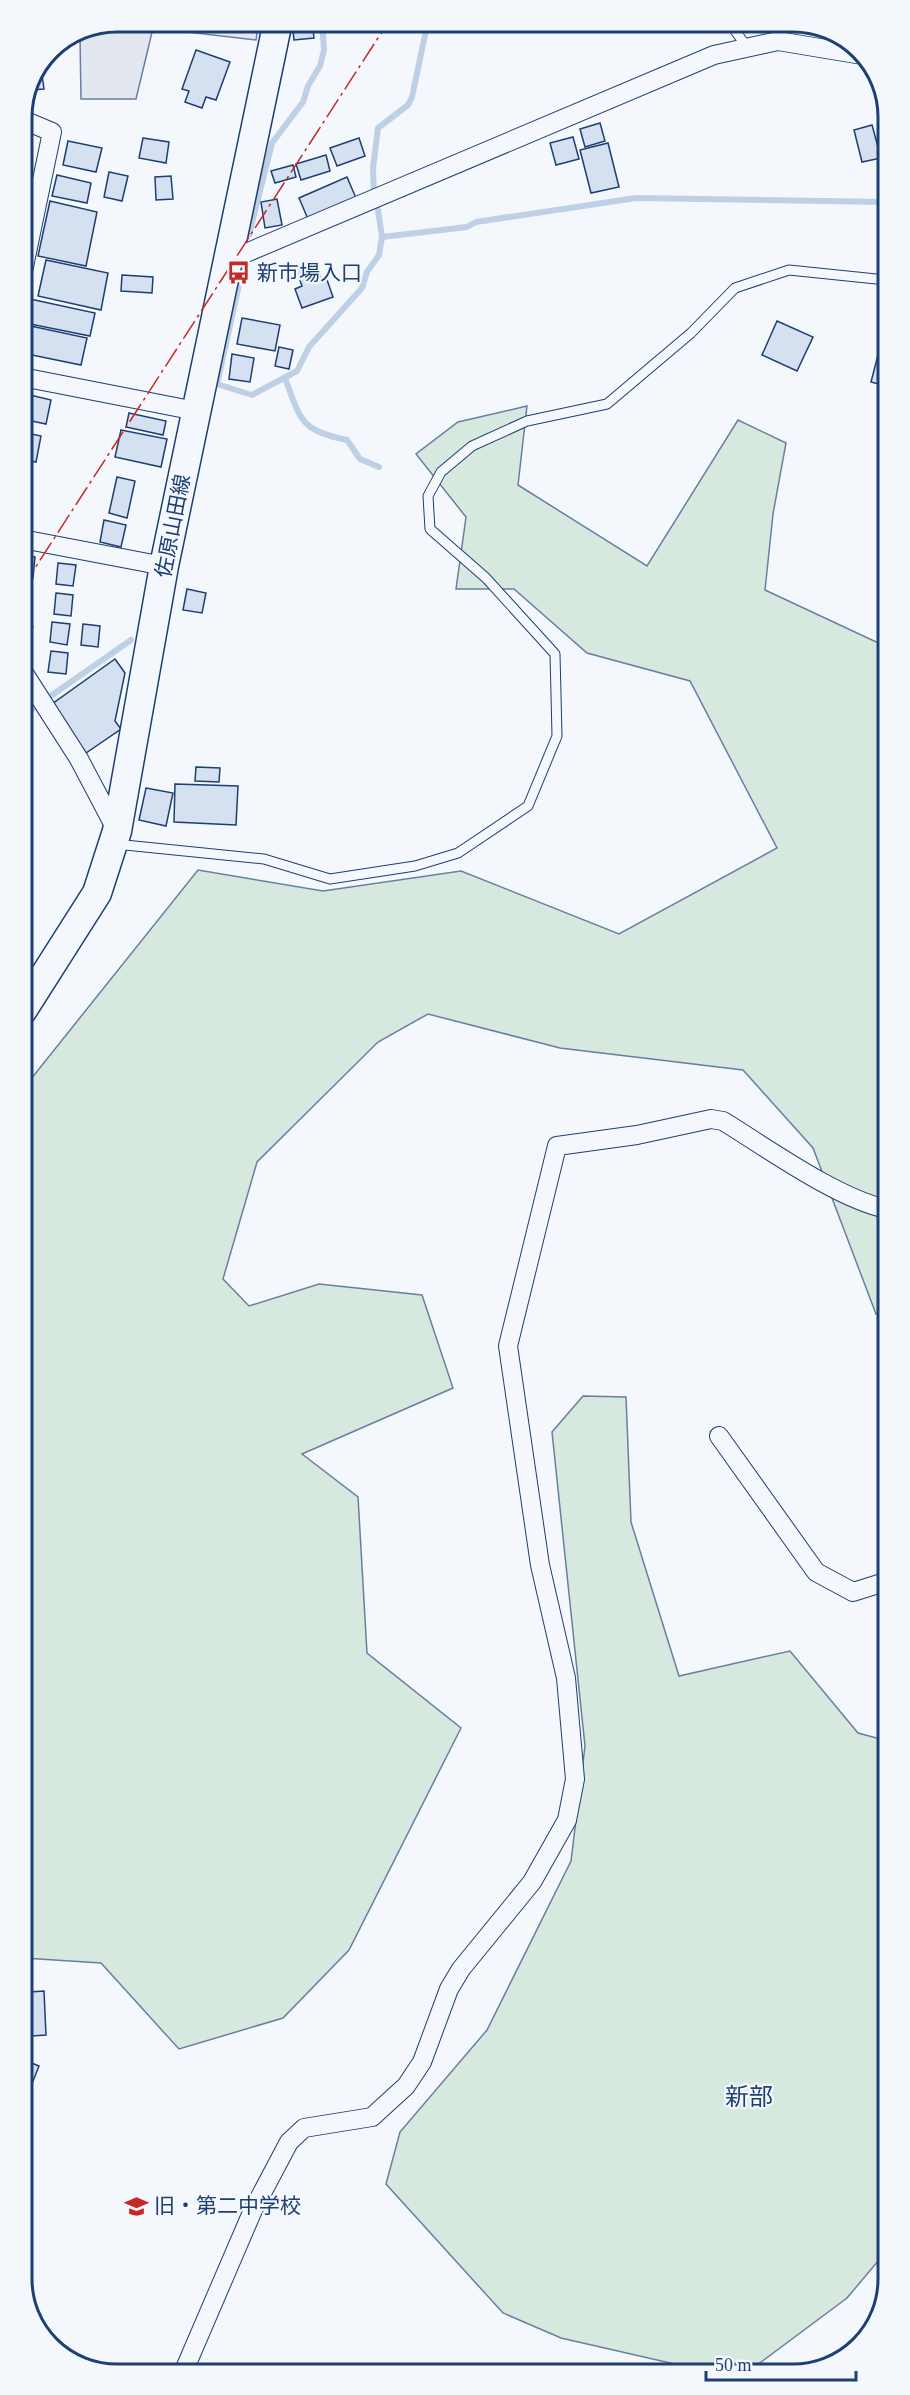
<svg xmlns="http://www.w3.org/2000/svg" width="910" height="2395" font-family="'Times New Roman','Noto Sans JP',serif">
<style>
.green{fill:#d7e8df;stroke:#687fa3;stroke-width:1.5}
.parking{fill:#e3e8f0;stroke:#687fa3;stroke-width:1.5}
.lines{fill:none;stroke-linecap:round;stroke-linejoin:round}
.stream{stroke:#bed0e5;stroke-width:6}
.building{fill:#d5e0f0;stroke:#1d3f73;stroke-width:1.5}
.lane-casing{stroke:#1d3f73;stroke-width:11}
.street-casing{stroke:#1d3f73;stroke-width:20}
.primary-casing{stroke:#1d3f73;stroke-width:31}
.lane{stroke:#f4f7fb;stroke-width:9}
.street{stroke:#f4f7fb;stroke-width:18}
.primary{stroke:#f4f7fb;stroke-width:28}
.power{stroke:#c62828;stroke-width:1.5;stroke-dasharray:21 4.5 3 4.5;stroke-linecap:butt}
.labels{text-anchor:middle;stroke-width:4.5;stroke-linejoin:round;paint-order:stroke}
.poi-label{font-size:21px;fill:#1d3f73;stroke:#f4f7fb;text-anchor:start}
.street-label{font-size:21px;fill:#1d3f73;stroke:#f4f7fb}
.quarter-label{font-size:24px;fill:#1d3f73;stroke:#f4f7fb}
.rim{fill:none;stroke:#1d3f73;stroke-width:3}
</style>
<rect width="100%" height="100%" fill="#f4f7fb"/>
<g class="green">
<polygon points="527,406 518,485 647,566 738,420 786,443 773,514 765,590 887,647 888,1309 876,1314 813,1148 743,1070 560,1048 428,1014 378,1042 257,1162 223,1279 249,1306 319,1284 422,1295 453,1388 302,1454 358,1497 367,1653 461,1728 349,1950 283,2018 179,2049 101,1963 24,1958 23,1089 198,870 323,891 461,871 619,934 777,848 690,681 587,653 514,589 456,589 466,517 416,454 458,422"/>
<polygon points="583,1396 626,1397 631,1522 679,1676 790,1651 858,1733 888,1741 889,2248 847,2298 749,2371 705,2371 561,2338 503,2313 386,2184 400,2132 487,2030 571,1861 585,1746 552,1432"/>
</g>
<polygon class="parking" points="116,21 259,21 256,40 153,28 136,99 81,99 80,36"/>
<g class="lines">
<g class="stream">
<polyline points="374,194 373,168 378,128 408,105 412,97 428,21"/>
<polyline points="249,235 272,143 303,102 308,86 320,66 324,50 322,21"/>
<polyline points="382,237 467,227 476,222 636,198 886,202"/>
<polyline points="244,262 217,384 252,395 297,371 309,347 362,288 367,272 379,255 382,237 378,210"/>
<path d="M285,378C301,421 300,430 347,440L360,459L379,467"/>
<polyline points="22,716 131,640"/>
</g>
</g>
<g class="building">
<polygon points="292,21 312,21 314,38 294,40"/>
<polygon points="196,50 230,62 216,100 206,97 202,108 185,102 189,91 182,89"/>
<polygon points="41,67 44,89 30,90"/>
<polygon points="600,123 605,141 585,147 580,129"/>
<polygon points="872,125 881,158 862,162 854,130"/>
<polygon points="573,137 579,159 556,165 550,143"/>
<polygon points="143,138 169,142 166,163 139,158"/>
<polygon points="359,138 365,156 337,166 330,148"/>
<polygon points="68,141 102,148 96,172 63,165"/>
<polygon points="608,143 619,187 591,193 580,150"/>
<polygon points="326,155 330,171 301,180 296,164"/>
<polygon points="293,165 296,177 275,183 271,171"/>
<polygon points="109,172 128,176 122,201 104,197"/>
<polygon points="57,175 91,183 87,203 52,196"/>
<polygon points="171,176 173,199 156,200 155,177"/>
<polygon points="347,177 356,198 308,219 299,198"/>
<polygon points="277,199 282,225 265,228 261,202"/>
<polygon points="50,201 97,212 86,266 38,256"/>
<polygon points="46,260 108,273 101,310 38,296"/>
<polygon points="316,262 321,279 326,277 333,297 302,308 295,289 302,286 296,270"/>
<polygon points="122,275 153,277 152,293 121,291"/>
<polygon points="30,299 95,313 90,336 25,323"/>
<polygon points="242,318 280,325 275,351 237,344"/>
<polygon points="777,321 813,337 797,371 762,355"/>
<polygon points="26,325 87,338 81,365 22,353"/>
<polygon points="279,347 293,350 289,369 275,366"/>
<polygon points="232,354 254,358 250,382 229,379"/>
<polygon points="878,355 886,357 886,386 871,382"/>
<polygon points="22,393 51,400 46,424 22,419"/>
<polygon points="129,413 166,421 163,435 126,427"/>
<polygon points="121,430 167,439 161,467 115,457"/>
<polygon points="22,432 41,436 36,462 22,459"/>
<polygon points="22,465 32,467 29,483 22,481"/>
<polygon points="117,477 135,481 127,518 109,513"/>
<polygon points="104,520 126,525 121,547 100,542"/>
<polygon points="22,556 35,557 33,578 22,577"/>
<polygon points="58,563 76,565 73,586 56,584"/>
<polygon points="22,586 31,587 29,609 22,608"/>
<polygon points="187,589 206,593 202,613 183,610"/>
<polygon points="56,593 73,595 71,616 54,614"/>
<polygon points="22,610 33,627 22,635"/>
<polygon points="52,622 70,624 67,645 50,642"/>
<polygon points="83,624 100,626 98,647 81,645"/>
<polygon points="51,651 68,653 66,674 48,672"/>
<polygon points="115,659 125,673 115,721 121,729 86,753 52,704"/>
<polygon points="196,767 220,768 219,782 195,781"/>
<polygon points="175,784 238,786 236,825 174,822"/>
<polygon points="146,788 173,793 166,826 139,820"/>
<polygon points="44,1991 46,2035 32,2036 29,1992"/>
<polygon points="24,2060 39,2066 24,2104"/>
</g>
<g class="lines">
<defs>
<g id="lane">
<polyline points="728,21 747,47"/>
<polyline points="115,844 264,859 330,879 415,866 458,853 528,806 557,736 555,654 486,578 430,529 428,496 441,472 472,446 527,421 607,404 691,333 735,288 789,270 886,280"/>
</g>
<g id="street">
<polyline points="21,119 52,132 21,281"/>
<polyline points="227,261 714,55 778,41 862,55"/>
<polyline points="22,377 196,411"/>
<polyline points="22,539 164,566"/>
<polyline points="22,670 79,759 117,831"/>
<polyline points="719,1436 816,1572 853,1592 888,1581"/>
<path d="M183,2373L253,2210L289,2142L304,2128L372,2117L406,2086L422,2062L449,1989L461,1969L532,1882L567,1820L575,1779L566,1678L540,1565L508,1346L557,1146L637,1135L711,1119L723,1121C767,1148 838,1199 887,1209"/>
</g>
<polyline id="primary" points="22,1011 97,893 117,831 164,566 278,21"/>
</defs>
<use href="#lane" class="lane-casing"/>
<use href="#street" class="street-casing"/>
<use href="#primary" class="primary-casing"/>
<use href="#lane" class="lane"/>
<use href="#street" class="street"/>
<use href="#primary" class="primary"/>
<polyline class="power" points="22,588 389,21"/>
</g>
<defs>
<symbol id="bus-bare" viewBox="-9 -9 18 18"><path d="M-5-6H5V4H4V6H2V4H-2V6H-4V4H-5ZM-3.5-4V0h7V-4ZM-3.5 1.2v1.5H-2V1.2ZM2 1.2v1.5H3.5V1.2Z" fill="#c62828" stroke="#f4f7fb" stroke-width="2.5" paint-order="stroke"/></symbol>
<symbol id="school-bare" viewBox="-9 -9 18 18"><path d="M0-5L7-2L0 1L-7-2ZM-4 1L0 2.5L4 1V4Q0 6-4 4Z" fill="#c62828" stroke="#f4f7fb" stroke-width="2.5" paint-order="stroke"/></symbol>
</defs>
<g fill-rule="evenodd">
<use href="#bus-bare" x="222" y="256" width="33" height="33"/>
<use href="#school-bare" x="120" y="2190" width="33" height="33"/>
</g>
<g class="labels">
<g class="poi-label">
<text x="257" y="280">新市場入口</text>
<text x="154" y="2213">旧・第二中学校</text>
</g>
<g class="street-label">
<text transform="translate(173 526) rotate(-79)" y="7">佐原山田線</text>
</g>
<g class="quarter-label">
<text x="749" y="2105">新部</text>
</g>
</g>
<path d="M0 0H910V2395H0ZM117 32H793A85 85 0 0 1 878 117V2279A85 85 0 0 1 793 2364H117A85 85 0 0 1 32 2279V117A85 85 0 0 1 117 32Z" fill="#f4f7fb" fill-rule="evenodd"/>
<path class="rim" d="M117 32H793A85 85 0 0 1 878 117V2279A85 85 0 0 1 793 2364H117A85 85 0 0 1 32 2279V117A85 85 0 0 1 117 32Z"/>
<path d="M706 2371v9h150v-9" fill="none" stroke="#1d3f73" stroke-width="3"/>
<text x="715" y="2371" font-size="18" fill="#1d3f73" stroke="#f4f7fb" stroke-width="4.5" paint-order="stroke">50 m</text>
</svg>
